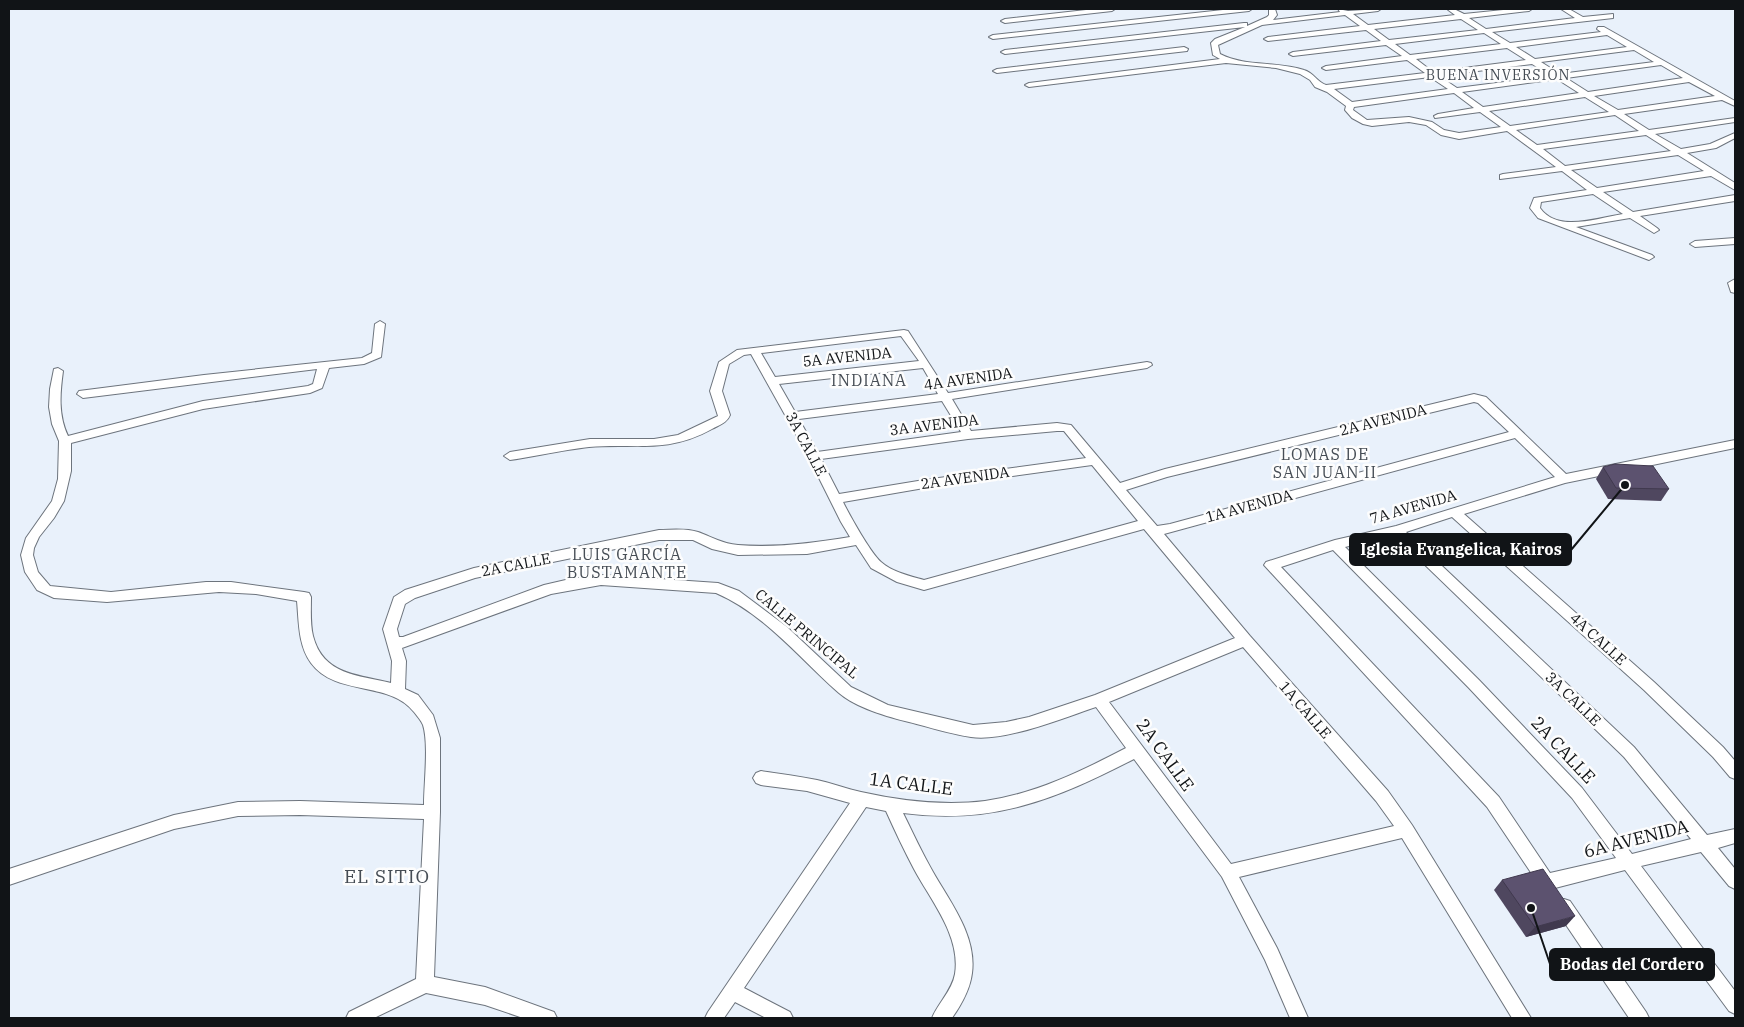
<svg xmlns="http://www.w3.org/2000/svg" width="1744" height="1027" font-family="'IBM Plex Serif',serif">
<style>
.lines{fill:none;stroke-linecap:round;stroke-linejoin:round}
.minor-casing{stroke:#6d747d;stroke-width:2}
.minor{fill:#fff;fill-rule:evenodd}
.wall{fill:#4f475f}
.shaded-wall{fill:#40394e}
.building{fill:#5c526f;stroke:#40394e}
.labels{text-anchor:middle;stroke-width:5;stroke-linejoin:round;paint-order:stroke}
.far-neighbourhood-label{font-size:14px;letter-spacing:1px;fill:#464d55;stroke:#fdfdfd}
.street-label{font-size:15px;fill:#111417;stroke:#fdfdfd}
.neighbourhood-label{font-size:16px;letter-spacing:1px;fill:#464d55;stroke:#fdfdfd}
.near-street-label{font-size:18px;fill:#111417;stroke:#fdfdfd}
.near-neighbourhood-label{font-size:19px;letter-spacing:1px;fill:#464d55;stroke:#fdfdfd}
.leader{fill:none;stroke:#111417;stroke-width:2}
.callout-dot{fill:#111417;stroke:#fdfdfd;stroke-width:2}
.callout{fill:#111417;stroke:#111417;stroke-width:2}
.callout-label{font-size:16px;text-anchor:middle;font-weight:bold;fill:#fff}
</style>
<rect width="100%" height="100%" fill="#e9f1fb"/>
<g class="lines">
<defs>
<g id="minor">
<polygon points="1095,9 1115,9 1112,11 1005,23 1001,21 1005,19"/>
<polygon points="1232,9 1252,9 1249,11 993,39 989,37 993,35"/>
<path d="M1269,9H1275L1277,15L1273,20L1340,12L1338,9L1348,11L1381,9L1378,11L1353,14L1368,25L1455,15L1447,9H1454L1464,14L1513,9H1532L1529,11L1469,18L1486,29L1575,18L1561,9H1569L1583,17L1613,14V18L1492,32L1510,43L1601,32L1597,29L1598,27H1604L1735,101V106L1722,100L1624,114L1649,130L1735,118V122L1655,134L1681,149L1710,144L1735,133V138L1716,148L1687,153L1735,183V190L1711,176L1603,192L1633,212L1735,195V201L1640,216L1657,228L1659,230L1654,233L1630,218L1576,227L1652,255L1654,257L1649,260L1538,218L1530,208L1534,198L1587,190L1562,171L1500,179V175L1503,174L1556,167L1507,131L1459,139L1441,135L1426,125L1409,122L1372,126L1363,124L1352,118L1345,110L1346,106L1327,92L1315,87L1310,80L1300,74L1276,68L1226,63L1029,87L1025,85L1029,83L1220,59L1213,55L1211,43L1215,39L1245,27L1005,54L1001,52L1005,50L1244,23H1247V26L1267,17L1269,15ZM1345,15L1360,26L1268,37L1264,39L1268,41L1366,30L1381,41L1293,52L1289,54L1293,56L1386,45L1402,56L1326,66L1322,68L1326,70L1407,60L1425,73L1326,85C1317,82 1314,73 1304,70C1277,61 1245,67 1220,54L1218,45L1262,25ZM1461,19L1478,30L1389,40L1374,29ZM1484,33L1501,44L1410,55L1395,44ZM1607,35L1627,47L1535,59L1516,47ZM1507,48L1526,60L1433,72L1416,59ZM1634,50L1654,62L1560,74L1541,62ZM1532,64L1551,76L1457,88L1439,76ZM1661,65L1683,78L1588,92L1566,78ZM1430,77L1448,89L1352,102L1334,89ZM1557,79L1579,93L1483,107L1462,92ZM1689,82L1715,96L1618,110L1594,96ZM1454,93L1474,108L1438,114L1434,116L1435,118L1480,112L1501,127L1459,133L1444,130L1432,122L1409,117L1367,120L1353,110L1354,107ZM1585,97L1609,112L1510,126L1489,111ZM1615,115L1639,131L1537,145L1516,130ZM1646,135L1671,151L1565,166L1543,149ZM1678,155L1704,171L1597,188L1571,170ZM1593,194L1623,214C1597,218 1558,233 1540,208L1541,202Z"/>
<polygon points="1184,47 1188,49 1187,51 997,73 993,71 997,69"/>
<polygon points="1735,238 1735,244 1695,247 1690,244 1695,241"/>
<polygon points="1735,279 1735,293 1731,292 1728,283"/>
<path d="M380,321L385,324L381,357L364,364L329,368L322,388L310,393L203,409L71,443V471L64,501L54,518L39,537L34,548L33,555L38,572L50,586L111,592L206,582H231L304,592L309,593L311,597C311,609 310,624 313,636C323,675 358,675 391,683L392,661L383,629L394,597L405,590L474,568L659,530C672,530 685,528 698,532C712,537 723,544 738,545C775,548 814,543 850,537L841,522L808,456L751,354L744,355L729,364L722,391L730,415C727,423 719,425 712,429C667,454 636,443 589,447C563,450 536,456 510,460L504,456L510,452L590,439H654L678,435L718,416L710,391L719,362L737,350L904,330L908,331L948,393L1147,362L1151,363L1152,365L1147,368L952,399L971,431L1057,423L1071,425L1120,483L1165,469L1474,394L1486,397L1566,474L1735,440V448L1565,483L1464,514L1654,682L1723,747L1735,761V779L1730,777L1713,757L1644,690L1452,517L1406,532L1634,747L1707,835L1735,829V843L1718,848L1735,869V889L1729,886L1701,852L1641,866L1735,991V1014L1729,1011L1625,870L1555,888L1548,892L1542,889L1487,807L1264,565L1266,562L1335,540L1396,526L1555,477L1515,438L1164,534L1250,636L1388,791L1412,825L1531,1018H1512L1402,838L1239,877L1277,948L1308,1018H1290L1265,960L1222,877L1134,759C1056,799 994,825 903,813C913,833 922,853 933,872C950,902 977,936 972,973C970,990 961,1005 952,1018H932C938,1003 952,991 955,974C961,936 931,901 914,869C904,850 895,831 886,811L866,807L744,988L790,1012L793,1018H766L735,1002L724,1018H705L708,1012L850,803L807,791L761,785L756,783L753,778L756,773L761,771C780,774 799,776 817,780C832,783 846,789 861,792C901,801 944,806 985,801C1035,794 1082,771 1126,748L1096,707C1063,718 1005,742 971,737C950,734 929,727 909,722C888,717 855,707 839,693C800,659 765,614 716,593L601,585L551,594L402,648L406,661L405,689L418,695L433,715L440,738V812L434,977L485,987L554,1012L557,1018H523L485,1005L426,993L374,1018H346L349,1012L416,979L424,819L300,815L238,816L174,829L9,885V869L174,815L238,802L300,801L424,805C424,783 429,744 423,725C421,720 417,716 414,712C389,680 336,697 311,663C298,645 299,622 297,601L256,594L219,592L107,602L54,598L37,590L25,572L21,555L26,538L52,501L58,479L59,441L52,424L49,407L50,389L54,369L58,368L63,371C60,393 58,415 68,436L203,401L308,386L313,384L317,369L83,398L77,394L79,391L204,375L362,358L372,353L375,324ZM901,336L919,361L775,377L761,353ZM923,368L938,394L795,412L779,384ZM942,401L961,432L817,452L799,419ZM1474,402L1478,403L1509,432L1170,524L1157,526L1126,490L1167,477ZM1057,431H1064L1086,458L924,480L839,494L821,459L968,439ZM1092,465L1138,521L924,580C910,576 892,572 881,562C870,552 850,516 843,502L924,488ZM1144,529L1235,638L1095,695L1029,717L1006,722L973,725L888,705L851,687L787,627L739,591L718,583L601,575L570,579L544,585L403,637H399L397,629L405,604L415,598L475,578L659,540H693L712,549L738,555L807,554L856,545L871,568L897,582L924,590ZM1394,535L1624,757L1691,839L1632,854L1582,788L1479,680L1345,547ZM1333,550L1469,688L1572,798L1616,858L1550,873L1499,797L1281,567ZM1243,647L1376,801L1394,826L1231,864L1109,702Z"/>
<polygon points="1564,899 1570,901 1646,1012 1649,1018 1629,1018 1558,913 1556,907 1558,901"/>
</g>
</defs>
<use href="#minor" class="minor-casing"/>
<use href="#minor" class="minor"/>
</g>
<g class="wall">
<polygon points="1603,467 1669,489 1661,501 1608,499 1596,479"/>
<polygon points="1502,880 1566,926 1526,937 1494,890"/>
</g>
<polygon class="shaded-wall" points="1575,916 1566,926 1526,937 1535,927"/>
<g class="building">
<polygon points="1615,464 1653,466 1669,489 1616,488 1603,467"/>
<polygon points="1543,869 1575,916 1535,927 1502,880"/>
</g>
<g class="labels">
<g class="far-neighbourhood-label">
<text x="1498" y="80">BUENA INVERSIÓN</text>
</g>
<g class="street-label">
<text transform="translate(847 357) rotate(-6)" y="5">5A AVENIDA</text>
<text transform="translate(968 379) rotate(-8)" y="5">4A AVENIDA</text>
<text transform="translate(1383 420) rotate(-14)" y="5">2A AVENIDA</text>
<text transform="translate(934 425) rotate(-7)" y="5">3A AVENIDA</text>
<text transform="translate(806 444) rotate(62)" y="5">3A CALLE</text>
<text transform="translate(965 478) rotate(-8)" y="5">2A AVENIDA</text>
<text transform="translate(1249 506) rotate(-15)" y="5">1A AVENIDA</text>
<text transform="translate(1413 507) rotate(-16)" y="5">7A AVENIDA</text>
<text transform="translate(516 565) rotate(-11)" y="5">2A CALLE</text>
<text transform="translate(807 634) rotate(40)" y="5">CALLE PRINCIPAL</text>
<text transform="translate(1598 639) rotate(42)" y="5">4A CALLE</text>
<text transform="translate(1573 699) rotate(44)" y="5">3A CALLE</text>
<text transform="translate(1305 710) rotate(49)" y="5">1A CALLE</text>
</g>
<g class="neighbourhood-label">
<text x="869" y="386">INDIANA</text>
<text x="1325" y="460">LOMAS DE<tspan x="1325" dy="18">SAN JUAN II</tspan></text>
<text x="627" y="560">LUIS GARCÍA<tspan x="627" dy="18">BUSTAMANTE</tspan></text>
</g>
<g class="near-street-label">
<text transform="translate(1563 750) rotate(47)" y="6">2A CALLE</text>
<text transform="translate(1165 755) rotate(54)" y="6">2A CALLE</text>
<text transform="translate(911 784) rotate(7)" y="6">1A CALLE</text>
<text transform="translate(1636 839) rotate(-14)" y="6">6A AVENIDA</text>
</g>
<g class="near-neighbourhood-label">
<text x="387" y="883">EL SITIO</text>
</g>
</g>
<path class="leader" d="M1625 485L1571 550M1531 908L1550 964"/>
<g class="callout-dot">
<circle cx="1625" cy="485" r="5"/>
<circle cx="1531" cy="908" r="5"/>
</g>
<g class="callout">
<rect x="1350" y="534" width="221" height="31" rx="5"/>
<rect x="1550" y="949" width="164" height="31" rx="5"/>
</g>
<g class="callout-label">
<text x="1461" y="555">Iglesia Evangelica, Kairos</text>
<text x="1632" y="970">Bodas del Cordero</text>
</g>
<rect width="1744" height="1027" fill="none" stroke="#111417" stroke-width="20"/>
</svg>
